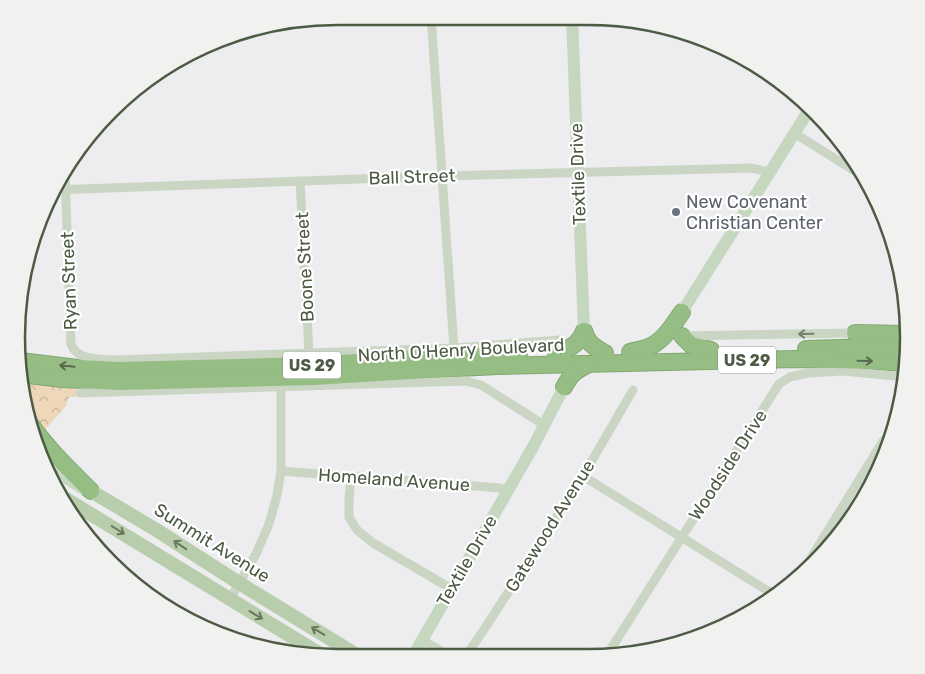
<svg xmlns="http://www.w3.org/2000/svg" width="925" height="674" font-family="Rubik,sans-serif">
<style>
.forest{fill:url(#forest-crowns)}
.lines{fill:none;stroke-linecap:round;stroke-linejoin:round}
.highway-casing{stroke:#81a96f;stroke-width:18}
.street{stroke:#cad5c3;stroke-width:9}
.secondary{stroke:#c6d7bf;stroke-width:12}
.primary{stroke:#b7cdac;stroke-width:14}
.highway{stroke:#96bd84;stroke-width:16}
.oneway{stroke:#72806b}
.oneway2{stroke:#586a4e}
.oneway3{stroke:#68785f}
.worship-dot{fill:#6b7280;stroke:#fff;stroke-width:2}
.labels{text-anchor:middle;stroke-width:4.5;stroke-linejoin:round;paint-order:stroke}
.shield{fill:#fff;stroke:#828c7d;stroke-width:1}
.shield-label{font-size:16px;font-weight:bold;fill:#4d5b45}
.street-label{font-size:18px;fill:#4d5b45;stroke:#fff}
.worship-label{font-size:18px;fill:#5b616d;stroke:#fff;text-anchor:start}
.rim{fill:none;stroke:#4d5b45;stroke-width:2.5}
</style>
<defs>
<pattern id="forest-crowns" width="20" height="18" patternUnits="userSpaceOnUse" patternTransform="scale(1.25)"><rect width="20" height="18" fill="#efd8ba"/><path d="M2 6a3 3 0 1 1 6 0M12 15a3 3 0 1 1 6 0" fill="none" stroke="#c4b299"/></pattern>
</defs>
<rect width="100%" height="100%" fill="#ededf0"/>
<polygon class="forest" points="19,379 76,385 76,397 69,397 66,406 45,430 24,398"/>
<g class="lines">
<defs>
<g id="highway">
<path d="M584,331C588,344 594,347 605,353"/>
<polyline points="855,333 903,334"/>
<polyline points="682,336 691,345 711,350"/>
<polyline points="806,349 874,347 904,348"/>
<path d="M630,352C637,350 646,349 653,345C665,338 674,324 682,312"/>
<path d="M556,354C569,348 578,346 584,331"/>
<polyline points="20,361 78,368 119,370 310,365 454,356 519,355"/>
<polyline points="19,374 63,379 120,382 313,377 459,368 497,366 796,359 875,361 905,363"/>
<path d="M564,387C571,374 576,370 589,364"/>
<path d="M31,425C48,449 70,470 91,491"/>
</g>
</defs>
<use href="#highway" class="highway-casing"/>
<g class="street">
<polyline points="431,16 454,348"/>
<polyline points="460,16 654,25"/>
<polyline points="794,133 858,173"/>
<path d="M65,172L71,344C77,361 100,359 115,360L454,348L560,340"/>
<polyline points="300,181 309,353"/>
<polyline points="53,190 443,176 751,168 770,172"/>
<polyline points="683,336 855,333"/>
<polyline points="80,393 466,381 481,385 544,425"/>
<polyline points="281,471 500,488 508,491"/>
<polyline points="583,476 776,596"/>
<polyline points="351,477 349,500 349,517 357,530 373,543 452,589"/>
<polyline points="806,566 883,441 886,438"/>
<polyline points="230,599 256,554 269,524 277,495 281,471 281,387"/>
<polyline points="422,640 450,656"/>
<polyline points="607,655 779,384 790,377 808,373 842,371 906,377"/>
<polyline points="460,656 470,650 485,628 583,476 633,390"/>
</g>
<g class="secondary">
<polyline points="572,16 584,331"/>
<polyline points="680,319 682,312 809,110"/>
<polyline points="43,464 82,488"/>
<polyline points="413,656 534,445 564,387"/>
</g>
<g class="primary">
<polyline points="91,491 158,531 239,583 360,657"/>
<polyline points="61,496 325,657"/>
</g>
<use href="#highway" class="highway"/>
</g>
<defs><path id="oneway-shaft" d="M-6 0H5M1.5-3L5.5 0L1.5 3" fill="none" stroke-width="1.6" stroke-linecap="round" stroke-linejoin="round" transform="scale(1.25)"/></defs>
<use class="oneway" href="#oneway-shaft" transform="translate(806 334) rotate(179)"/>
<g class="oneway2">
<use href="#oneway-shaft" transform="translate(865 361) rotate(1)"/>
<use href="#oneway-shaft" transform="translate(67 366) rotate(-174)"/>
</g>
<g class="oneway3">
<use href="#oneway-shaft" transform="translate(118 530) rotate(32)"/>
<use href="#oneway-shaft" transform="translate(180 545) rotate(-147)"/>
<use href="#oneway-shaft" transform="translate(256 615) rotate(31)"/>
<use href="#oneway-shaft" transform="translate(318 631) rotate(-149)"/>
</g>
<circle class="worship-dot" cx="676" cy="212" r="5"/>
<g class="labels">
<g class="shield">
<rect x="718" y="346.5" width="58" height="27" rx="4"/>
<rect x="283" y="351.5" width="58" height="27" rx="4"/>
</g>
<g class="shield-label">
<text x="747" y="366">US 29</text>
<text x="312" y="371">US 29</text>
</g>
<g class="street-label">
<text transform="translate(578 174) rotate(-92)" y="6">Textile Drive</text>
<text transform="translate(412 177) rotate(-2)" y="6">Ball Street</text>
<text transform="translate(305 267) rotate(-93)" y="6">Boone Street</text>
<text transform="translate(69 281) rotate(-92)" y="6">Ryan Street</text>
<text transform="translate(461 350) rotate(-3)" y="6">North O'Henry Boulevard</text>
<text transform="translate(728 465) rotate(-57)" y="6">Woodside Drive</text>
<text transform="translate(394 480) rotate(4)" y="6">Homeland Avenue</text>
<text transform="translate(550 526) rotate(-58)" y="6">Gatewood Avenue</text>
<text transform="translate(212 543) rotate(32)" y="6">Summit Avenue</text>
<text transform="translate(467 561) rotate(-60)" y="6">Textile Drive</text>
</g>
<g class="worship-label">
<text x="686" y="208">New Covenant<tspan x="686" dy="21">Christian Center</tspan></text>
</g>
</g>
<path d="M0 0H925V674H0ZM337 25H588A312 312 0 0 1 900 337V337A312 312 0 0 1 588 649H337A312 312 0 0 1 25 337V337A312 312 0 0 1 337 25Z" fill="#f1f2f0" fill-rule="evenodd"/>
<path class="rim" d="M337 25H588A312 312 0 0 1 900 337V337A312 312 0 0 1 588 649H337A312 312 0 0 1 25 337V337A312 312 0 0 1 337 25Z"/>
</svg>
